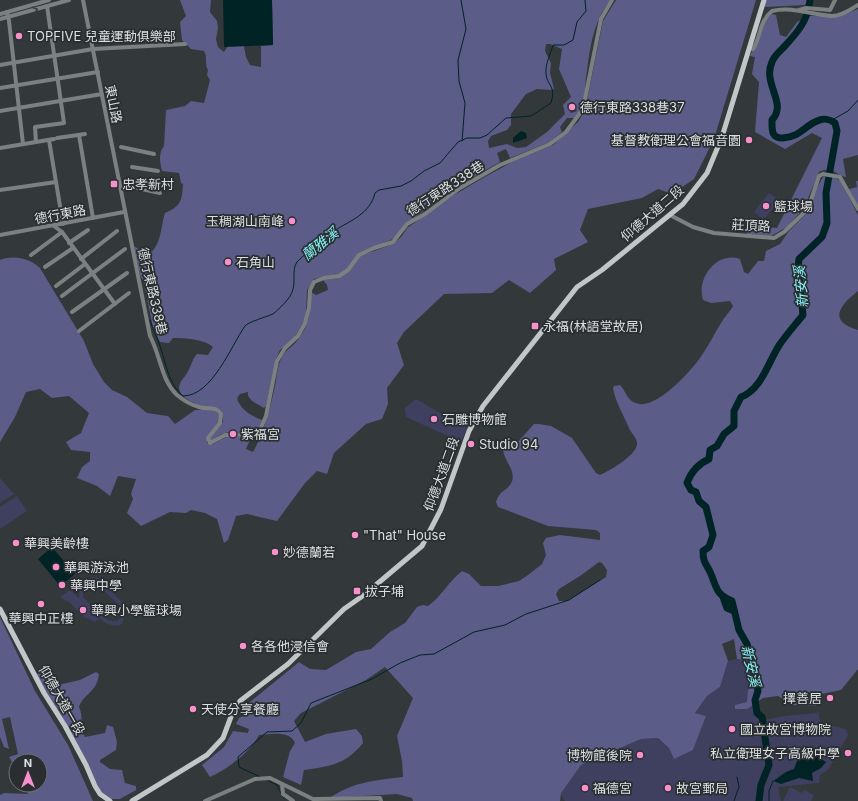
<svg xmlns="http://www.w3.org/2000/svg" width="858" height="801" font-family="Inter,'Noto Sans TC',sans-serif">
<style>
.green{fill:#3f3f60;fill-rule:evenodd}
.forest{fill:#5b5c88;fill-rule:evenodd}
.water{fill:#002325}
.lines{fill:none;stroke-linecap:round;stroke-linejoin:round}
.stream{stroke:#002325;stroke-width:1}
.river{stroke:#002325;stroke-width:7}
.minor{stroke:#7d8081;stroke-width:4}
.major{stroke:#c1c7c9;stroke-width:5}
.oneway{stroke:#3b3e41}
.poi-dot{fill:#f890cb;stroke:#2a2e31;stroke-width:1.5}
.labels{text-anchor:middle;stroke-width:3.5;stroke-linejoin:round;paint-order:stroke}
.poi-label{font-size:13px;fill:#dcdfe2;stroke:#2a2e31;text-anchor:start}
.street-label{font-size:13px;fill:#dcdfe2;stroke:#2a2e31}
.water-label{font-size:14px;font-style:italic;fill:#85f2f7;stroke:#2a2e31}
</style>
<rect width="100%" height="100%" fill="#33383b"/>
<g class="green">
<polygon points="769,193 779,200 764,220 754,212"/>
<polygon points="416,399 467,428 461,442 406,417 405,408"/>
<polygon points="0,478 14,494 0,503"/>
<polygon points="17,496 27,511 0,529 0,507"/>
<path d="M93,577L98,578L135,615L132,617L126,610L122,624C107,630 99,617 89,608L99,619L95,622L84,617L70,603L60,597L70,590L79,598L80,582ZM89,582L96,583L122,608L121,618C109,630 92,605 83,597V587Z"/>
<path d="M737,659L751,660C754,679 752,698 756,717L761,720C763,733 769,751 766,764C764,776 754,788 758,801H565L560,793L581,765L641,739L658,738L669,748L674,759L693,750L706,716L695,713L707,696L720,687L728,661Z"/>
<path d="M818,710L820,723L846,729L848,735L828,770L820,775L819,783L778,787L781,801H761C762,788 767,780 770,768C774,754 766,735 765,720L783,716L817,713Z"/>
<polygon points="790,787 802,793 804,790 814,795 811,801 783,801"/>
</g>
<g class="forest">
<path d="M180,0H211L210,12L217,21L218,28L216,39L218,47L224,52L228,46H244L246,57L250,65L261,67V46L273,45L272,0H610C607,6 601,12 599,19C592,34 589,54 587,71C584,87 587,105 574,118H567L560,127L562,132L550,142L510,158L506,149L497,153L500,162L454,188L413,219L395,238L358,254L348,268L339,274L314,279L307,290L306,317L295,337L280,350L276,359L266,406L264,408L252,401L248,396V392L240,394L237,398C240,410 252,416 262,420C258,439 240,429 225,433C220,434 215,438 211,442L209,439L223,422L222,413C211,408 173,401 180,384C181,380 185,377 187,373C191,367 192,359 197,354L208,355L213,347C204,339 185,338 173,338L169,343L160,342L153,328L144,282L140,275L134,246L146,254C161,252 161,224 165,213C181,206 182,201 183,184L181,183L179,173L162,171C160,163 158,153 164,146L166,110L185,106L191,101L204,103L210,80L207,75L208,70C204,64 208,58 204,51L191,49L182,40L180,22L186,16ZM546,44H550L562,49L559,69L571,97L563,105L565,114L547,132L526,147L517,148L507,144L489,148L488,141L491,136L507,130L511,125V114L526,94L537,89L550,90L554,89L550,73L551,63L545,51ZM573,102L577,111L571,113L567,104Z"/>
<path d="M616,0H756L714,139L694,179L672,194L658,189L642,198L588,209L580,230L588,242L554,259L556,270L530,293L509,280L492,293L444,294L404,332L397,343L404,365L387,388L388,404L382,419L366,424L334,453L327,474L317,471L305,483L277,521L247,514L236,516L228,540L224,543L217,519L205,513L191,510L186,513L170,512L141,526L127,513L133,499L131,494L136,479L118,476L110,496L97,486L77,478L82,467L90,461V452L71,450L66,442L81,433L89,413L69,396L52,398L40,389L26,392L15,417L0,442V260C14,255 29,258 40,268L84,341L93,364L104,382L112,390L127,397L147,413L168,416L175,424L195,410L213,409L219,414V421L207,438V443L213,444L226,437L247,436L249,442L246,449L253,452C264,432 270,409 275,386C277,377 277,367 281,359C284,351 292,347 297,341C309,326 311,310 311,292L316,295L328,290L327,285L323,280L338,278L360,256L393,244L402,236L407,228L454,195L483,178L514,161L553,145L578,122L585,110L603,21Z"/>
<polygon points="765,0 808,0 805,5 765,7 763,5"/>
<path d="M858,9V155L843,159L846,177C837,176 832,165 819,172L804,208L787,227L771,236L747,234L745,218L746,217L753,226L777,228L822,138L812,133L785,149L755,132L759,82L752,74L755,57L750,56L764,20L772,14L776,15L780,35L786,37L797,22L808,16L843,15Z"/>
<path d="M827,176L840,180L858,215V291C840,305 827,321 858,330V669L841,690L817,695L816,706L792,705L778,696L763,698L747,709H735V705L747,702L748,691L754,678L751,660L737,659L734,639L722,644L728,661L720,687L707,696L695,713L706,716L693,750L674,759L669,748L658,738L641,739L581,765L561,793L560,801H413L412,798L397,794L330,798C351,782 378,780 403,777L402,761L397,736L413,698L385,667L366,680L301,713L294,721L305,742L326,734L356,729L362,736L363,743C345,765 331,766 304,770L301,785L283,777L290,751L295,743C290,730 270,734 259,735C250,752 228,769 210,777L202,765L224,747L233,731L248,733L249,729L236,724L239,718L250,713L253,708L245,706L299,662L310,669L326,670L356,652L371,649L390,632L405,623L417,607L423,605L428,606C441,597 449,581 462,571L469,574L481,586H498L519,581L528,575L542,564L546,555L543,543L546,538L560,535L600,540V533L596,530L548,526L498,507L496,502C501,489 504,493 510,485C519,473 503,460 503,449L516,444L534,424H539L551,426L572,438L596,473L600,475C609,471 637,455 637,444C638,439 631,433 629,428C624,416 615,401 613,388L614,386L620,385C627,392 626,401 639,404C659,407 692,370 702,355C709,345 714,334 721,323C724,317 730,312 733,306L730,301L711,303L703,300C696,278 717,251 740,259L744,272L748,274L758,261H764L766,251L780,244L789,231L810,210L814,193L823,177ZM599,562L602,563L607,570L606,577L567,601H559L556,594L559,589L580,576Z"/>
<polygon points="856,181 858,181 858,206 849,189 857,187"/>
<polygon points="0,617 35,691 68,745 93,801 0,801 0,795 4,793 28,794 26,785 40,785 40,761 16,761 16,769 9,757 18,754 10,717 2,719 9,749 4,747 0,737"/>
<path d="M34,671L38,674H44L58,685L80,680L96,672L99,674C97,693 83,694 79,707C84,717 79,727 85,737L105,733L107,725L113,727L117,742L116,750L100,760V762L110,769L122,770L125,783L136,786V790L120,799H111L98,790Z"/>
</g>
<g class="water">
<polygon points="223,0 272,0 273,45 224,47"/>
<polygon points="521,131 526,133 527,138 513,143 513,138"/>
<polygon points="52,547 75,574 60,586 38,559"/>
<path d="M806,754L817,756L826,762L821,768L812,773L813,781L799,778L781,784L773,781C780,777 785,771 794,769L799,756Z"/>
</g>
<g class="lines">
<g class="stream">
<polyline points="461,0 466,29 458,60 459,81 465,103 462,141"/>
<polyline points="832,120 848,111 858,100"/>
<path d="M150,320C153,329 157,337 160,346C166,363 168,384 183,396C212,396 231,346 245,326C248,322 266,317 273,314C278,310 284,304 288,299C299,285 290,273 297,262C303,255 309,252 316,246C322,241 326,235 334,231C351,220 370,214 375,193L379,190L401,186L411,181L424,171L440,163L458,142L467,138H480L487,135L506,118L531,116L551,103C557,86 546,85 546,73C545,64 551,53 553,45H564L573,40L577,22L586,11L585,0"/>
<polyline points="260,777 239,767 238,757 267,732 292,731 301,723 311,703 372,679 400,663 420,655 434,654 474,632 505,625 526,614 569,600 600,580"/>
<polyline points="267,780 277,785 283,797 289,800"/>
<polyline points="734,801 739,787 737,777"/>
<polyline points="769,801 769,791 773,781"/>
</g>
<g class="river">
<polyline points="723,597 727,608 734,611"/>
<path d="M763,722L762,717L757,713L755,700L758,691L752,661L747,644L739,630L732,601C716,594 717,589 711,574C707,564 703,564 703,551L709,547L713,535L706,507L699,501L696,492L691,490L687,483C691,472 698,464 709,459L710,450L717,446L724,434L734,426V411L741,397C762,389 768,362 780,344C787,334 795,325 803,315L798,267L799,259L822,237L827,223L826,193L837,131L835,123C830,119 823,118 817,121C803,127 800,137 783,138C771,138 772,130 772,120C788,103 762,84 772,62C774,56 779,52 783,48C797,33 808,21 810,0"/>
<polyline points="759,801 761,785 769,765 764,731"/>
</g>
<g class="minor">
<path d="M83,0L150,336C160,354 161,380 177,395C183,400 192,405 199,407C208,410 215,405 221,414L220,423L208,438L210,443L225,435L251,434L260,430L266,416L277,361L285,348L298,336L305,323L309,308L310,290L314,282L324,278L339,276L348,270L359,255L374,248L393,242L407,224L425,214L460,188L500,165L550,144L566,132L583,109L601,19L612,0"/>
<polyline points="799,10 806,8 830,10 835,0"/>
<polyline points="7,12 9,21 23,144"/>
<polyline points="0,14 49,0"/>
<polyline points="0,19 69,0"/>
<path d="M749,48L753,49C761,37 759,21 772,11C792,6 812,15 832,16C841,16 850,10 858,5"/>
<polyline points="0,65 93,49 185,44"/>
<polyline points="0,88 98,72"/>
<polyline points="0,111 102,94"/>
<polyline points="79,135 93,218"/>
<polyline points="57,138 85,134"/>
<polyline points="49,140 63,224"/>
<polyline points="36,142 35,127 64,123 47,6"/>
<polyline points="121,147 154,154"/>
<polyline points="0,148 54,139"/>
<polyline points="132,167 158,171"/>
<polyline points="128,186 160,193"/>
<polyline points="0,190 56,182"/>
<polyline points="670,215 693,227 714,233 774,238 784,232 808,209 819,176 823,174 840,177 858,209"/>
<polyline points="54,226 62,232 115,304"/>
<polyline points="0,235 124,212"/>
<polyline points="69,243 88,230"/>
<polyline points="31,255 62,232"/>
<polyline points="81,259 117,231"/>
<polyline points="45,267 73,248"/>
<polyline points="56,286 85,264"/>
<polyline points="62,296 125,249"/>
<polyline points="72,312 127,273"/>
<polyline points="79,331 129,293"/>
<polyline points="282,784 283,794 293,801"/>
<polyline points="315,799 380,798 381,801"/>
<polyline points="205,801 255,779 270,778 317,801"/>
</g>
<g class="major">
<polyline points="0,609 44,693 65,726 86,765 95,786 100,794 110,801"/>
<polyline points="132,801 207,755 223,738 232,714 240,701 288,664 344,609 364,595 422,546 441,509 469,431 483,406 577,287 602,270 683,204 707,173 722,137 764,0"/>
</g>
</g>
<defs><path id="oneway-chevron" d="M-2-3.5L2.5 0L-2 3.5" fill="none" stroke-width="1.6" stroke-linecap="round" stroke-linejoin="round"/></defs>
<use class="oneway" href="#oneway-chevron" transform="translate(35 10) rotate(-16)"/>
<g class="poi-dot">
<circle cx="19" cy="36" r="4"/>
<circle cx="572" cy="107" r="4"/>
<circle cx="749" cy="140" r="4"/>
<rect x="110" y="180" width="8" height="8" rx="2"/>
<circle cx="766" cy="206" r="4"/>
<circle cx="292" cy="221" r="4"/>
<circle cx="228" cy="262" r="4"/>
<rect x="531" y="322" width="8" height="8" rx="2"/>
<circle cx="434" cy="419" r="4"/>
<circle cx="233" cy="434" r="4"/>
<circle cx="471" cy="444" r="4"/>
<circle cx="355" cy="535" r="4"/>
<circle cx="16" cy="543" r="4"/>
<circle cx="275" cy="552" r="4"/>
<circle cx="56" cy="567" r="4"/>
<circle cx="62" cy="585" r="4"/>
<rect x="353" y="587" width="8" height="8" rx="2"/>
<circle cx="41" cy="604" r="4"/>
<circle cx="83" cy="610" r="4"/>
<circle cx="243" cy="646" r="4"/>
<circle cx="830" cy="698" r="4"/>
<circle cx="193" cy="709" r="4"/>
<circle cx="732" cy="729" r="4"/>
<circle cx="848" cy="753" r="4"/>
<circle cx="640" cy="755" r="4"/>
<circle cx="585" cy="788" r="4"/>
<circle cx="668" cy="788" r="4"/>
</g>
<g class="labels">
<g class="poi-label">
<text x="27" y="41">TOPFIVE 兒童運動俱樂部</text>
<text x="580" y="112">德行東路338巷37</text>
<text x="741" y="145" text-anchor="end">基督教衛理公會福音園</text>
<text x="122" y="189">忠孝新村</text>
<text x="774" y="211">籃球場</text>
<text x="284" y="226" text-anchor="end">玉稠湖山南峰</text>
<text x="236" y="267">石角山</text>
<text x="543" y="331">永福(林語堂故居)</text>
<text x="442" y="424">石雕博物館</text>
<text x="241" y="439">紫福宮</text>
<text x="479" y="449">Studio 94</text>
<text x="363" y="540">"That" House</text>
<text x="24" y="548">華興美齡樓</text>
<text x="283" y="557">妙德蘭若</text>
<text x="64" y="572">華興游泳池</text>
<text x="70" y="590">華興中學</text>
<text x="365" y="596">拔子埔</text>
<text x="91" y="615">華興小學籃球場</text>
<text x="41" y="623" text-anchor="middle">華興中正樓</text>
<text x="251" y="651">各各他浸信會</text>
<text x="822" y="703" text-anchor="end">擇善居</text>
<text x="201" y="714">天使分享餐廳</text>
<text x="740" y="734">國立故宮博物院</text>
<text x="840" y="758" text-anchor="end">私立衛理女子高級中學</text>
<text x="632" y="760" text-anchor="end">博物館後院</text>
<text x="593" y="793">福德宮</text>
<text x="676" y="793">故宮郵局</text>
</g>
<g class="street-label">
<text transform="translate(114 104) rotate(79)" y="5">東山路</text>
<text transform="translate(445 188) rotate(-33)" y="5">德行東路338巷</text>
<text transform="translate(652 213) rotate(-41)" y="5">仰德大道二段</text>
<text transform="translate(60 214) rotate(-11)" y="5">德行東路</text>
<text transform="translate(751 225) rotate(3)" y="5">莊頂路</text>
<text transform="translate(153 291) rotate(77)" y="5">德行東路338巷</text>
<text transform="translate(441 474) rotate(-70)" y="5">仰德大道二段</text>
<text transform="translate(62 700) rotate(60)" y="5">仰德大道一段</text>
</g>
<g class="water-label">
<text transform="translate(320 244) rotate(-39)" y="5">蘭雅溪</text>
<text transform="translate(801 287) rotate(-95)" y="5">新安溪</text>
<text transform="translate(751 666) rotate(77)" y="5">新安溪</text>
</g>
</g>
<g transform="translate(28 773)"><circle r="19" fill="#2a2e31" stroke="#717578"/>
<path d="M0-3L7 15L0 10L-7 15Z" fill="#f890cb"/>
<text y="-6" font-size="11" font-weight="bold" text-anchor="middle" fill="#dcdfe2">N</text>
</g>
</svg>
